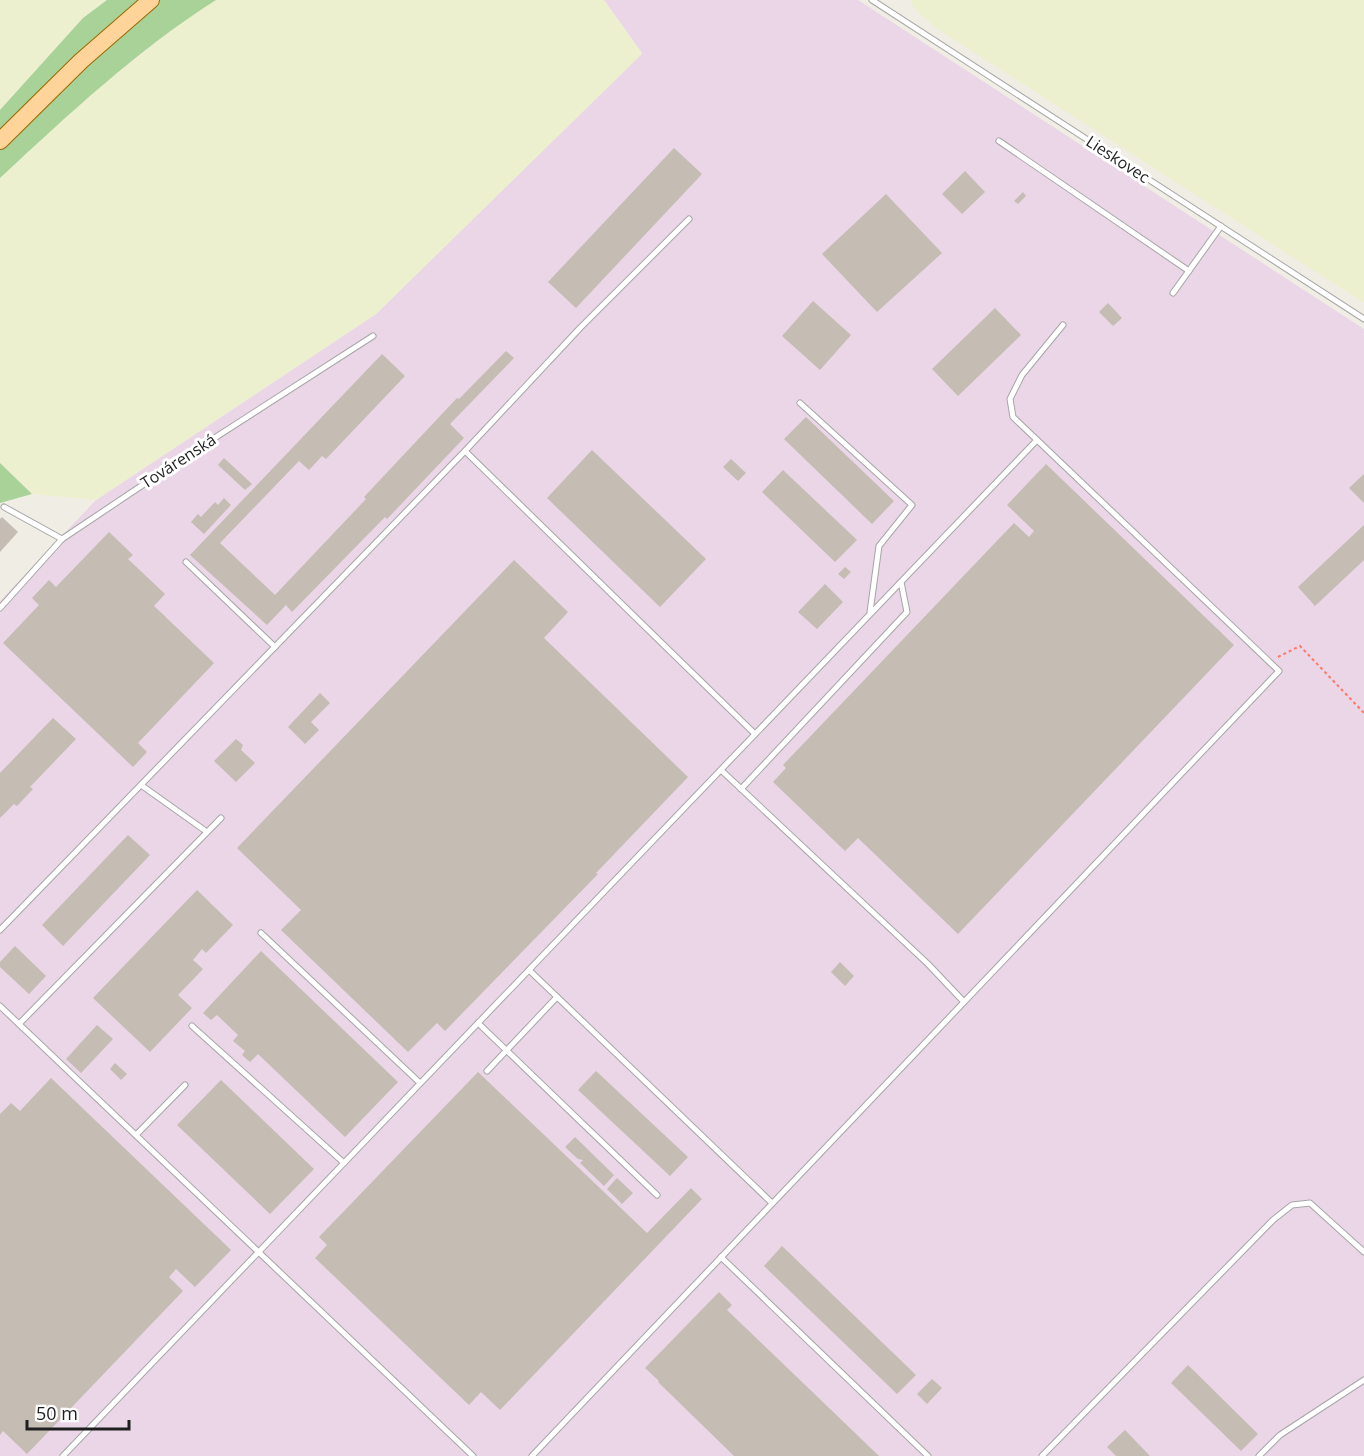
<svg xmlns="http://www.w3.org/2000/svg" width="1364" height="1456" font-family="'Open Sans',sans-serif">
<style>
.industrial{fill:#ead6e6}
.farmland{fill:#edf0cf}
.forest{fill:#a8d297}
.building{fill:#c5bcb4}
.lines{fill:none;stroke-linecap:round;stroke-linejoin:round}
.lane-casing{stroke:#a6a6a6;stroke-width:7}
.primary-casing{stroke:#9a6800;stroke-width:18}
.path{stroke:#ff7767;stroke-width:2;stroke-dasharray:3 3;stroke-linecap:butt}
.lane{stroke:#fff;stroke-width:5}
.primary{stroke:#ffd49b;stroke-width:16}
.labels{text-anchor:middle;stroke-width:6;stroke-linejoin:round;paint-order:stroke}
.street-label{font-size:16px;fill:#1f1f1f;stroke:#fff}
</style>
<rect width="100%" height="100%" fill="#f0ede5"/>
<polygon class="industrial" points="604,0 858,0 1364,329 1364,1456 0,1456 0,601 96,500 376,314 642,53"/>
<g class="farmland">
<polygon points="0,0 107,0 83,18 0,110"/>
<polygon points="216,0 604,0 642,54 376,314 96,500 32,494 0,463 0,178 81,102 185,19"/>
<polygon points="910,0 1364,0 1364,303 936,28 914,8"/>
</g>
<g class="forest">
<path d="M107,0H216C137,50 68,115 0,178V110L83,18Z"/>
<polygon points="0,463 32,494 0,503"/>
</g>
<g class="building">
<polygon points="674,148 702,174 576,308 548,282"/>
<polygon points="965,171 985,192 962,214 942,194"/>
<polygon points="1023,192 1026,196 1018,204 1014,201"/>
<polygon points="886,194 942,253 877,312 822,254"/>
<polygon points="813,301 851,335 820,370 782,336"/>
<polygon points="1108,303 1122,318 1113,326 1099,312"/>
<polygon points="995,308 1021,335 958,396 932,369"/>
<polygon points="506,351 514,358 450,424 464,438 387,519 385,517 292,612 286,605 267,625 190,555 382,354 405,376 326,459 322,456 309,470 299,461 220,543 275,595 366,499 364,497 441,415 457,398 459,399"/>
<polygon points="806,417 894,501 872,524 784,439"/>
<polygon points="592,450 706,559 660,607 547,498"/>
<polygon points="224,458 252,484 245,490 218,465"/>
<polygon points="731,459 746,473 738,481 723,467"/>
<polygon points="1046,464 1234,645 958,934 858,838 845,851 773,782 786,768 783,765 1014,523 1029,537 1034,531 1007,505"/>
<polygon points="783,470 857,540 835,562 762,492"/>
<polygon points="1364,474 1364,503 1349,488"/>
<polygon points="224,498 231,505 204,534 191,522 198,514 201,517 215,502 218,505"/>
<polygon points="2,517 18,532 0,552 0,519"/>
<polygon points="1364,525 1364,560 1315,606 1298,587"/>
<polygon points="109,532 133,555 128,559 165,594 154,606 214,663 138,743 147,752 133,767 3,643 39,605 32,598 49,580 56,587"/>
<polygon points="514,560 568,612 544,638 688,777 596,873 598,874 445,1031 437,1023 408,1052 281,930 301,910 237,848"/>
<polygon points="845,567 851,572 844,579 838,574"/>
<polygon points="825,584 843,602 817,629 798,612"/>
<polygon points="320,693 330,703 311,722 319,730 305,744 288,727"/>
<polygon points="53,718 76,739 30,787 33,789 17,806 14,804 0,818 0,773"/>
<polygon points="236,739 243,745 241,750 255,763 236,782 214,761"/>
<polygon points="128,835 150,855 63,946 42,925"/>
<polygon points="197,890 233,925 206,953 202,949 193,960 203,969 178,995 192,1008 150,1052 93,998"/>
<polygon points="15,946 46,976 29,994 0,967 0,962"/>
<polygon points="261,951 398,1082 345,1137 258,1054 250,1062 242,1055 245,1051 233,1041 238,1035 217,1015 211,1020 203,1013"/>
<polygon points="840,962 854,976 845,986 831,972"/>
<polygon points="97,1025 113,1039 81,1073 66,1059"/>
<polygon points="115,1063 127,1074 121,1080 110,1069"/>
<polygon points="596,1071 688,1157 670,1176 578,1090"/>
<polygon points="478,1072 647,1233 691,1188 702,1199 500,1410 481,1392 469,1405 315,1258 327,1245 319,1237"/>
<polygon points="51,1078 231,1250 195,1287 176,1269 169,1277 183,1291 27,1454 3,1431 0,1435 0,1114 11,1103 20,1111"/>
<polygon points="221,1080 314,1169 270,1214 177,1125"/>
<polygon points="575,1137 614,1175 604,1186 580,1163 583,1160 578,1159 565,1147"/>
<polygon points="617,1178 633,1193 622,1204 607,1189"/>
<polygon points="782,1246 916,1375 897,1394 764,1266"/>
<polygon points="719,1292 732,1305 727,1310 879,1456 734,1456 658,1382 659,1381 645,1368"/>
<polygon points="1188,1365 1258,1434 1241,1451 1171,1383"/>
<polygon points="932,1379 942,1388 927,1404 917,1394"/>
<polygon points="1125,1430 1150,1456 1116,1456 1107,1447"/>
</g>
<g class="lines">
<defs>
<g id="lane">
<polyline points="872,0 1364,319"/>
<polyline points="999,141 1189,271"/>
<polyline points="1173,293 1221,226"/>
<polyline points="800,403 912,505 879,546 870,612"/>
<polyline points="465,451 755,734"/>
<polyline points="4,507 62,539"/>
<polyline points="186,562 275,647"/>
<polyline points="0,608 62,539 171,466 373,336"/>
<polyline points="721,770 928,964 964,1002"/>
<polyline points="141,785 207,832"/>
<polyline points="741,789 907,612 901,582"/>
<polyline points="0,930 465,451 580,328 689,219"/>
<polyline points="261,933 420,1083"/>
<polyline points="529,970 772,1203"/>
<polyline points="0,1006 473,1456"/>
<polyline points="478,1023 657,1195"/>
<polyline points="19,1024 221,818"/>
<polyline points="192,1026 344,1163"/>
<polyline points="487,1071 557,997"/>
<polyline points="136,1135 185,1085"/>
<polyline points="721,1257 928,1456"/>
<polyline points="63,1456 1037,440"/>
<polyline points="532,1456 1279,671 1013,417 1010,399 1022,375 1063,325"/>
<polyline points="1042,1456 1273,1220 1292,1205 1310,1203 1364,1252"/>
<polyline points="1259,1456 1280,1435 1364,1380"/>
</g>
<polyline id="primary" points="0,141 81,61 151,0"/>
</defs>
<use href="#lane" class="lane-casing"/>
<use href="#primary" class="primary-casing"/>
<polyline class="path" points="1278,657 1300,646 1364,713"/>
<use href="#lane" class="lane"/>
<use href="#primary" class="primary"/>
</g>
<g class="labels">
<g class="street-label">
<text transform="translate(1118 159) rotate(33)" y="6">Lieskovec</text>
<text transform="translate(178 461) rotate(-33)" y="6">Továrenská</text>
</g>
</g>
<path d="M27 1420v9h102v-9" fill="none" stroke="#1f1f1f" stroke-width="3"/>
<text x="36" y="1420" font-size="18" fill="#1f1f1f" stroke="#ffffff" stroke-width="4.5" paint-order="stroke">50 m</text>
</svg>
